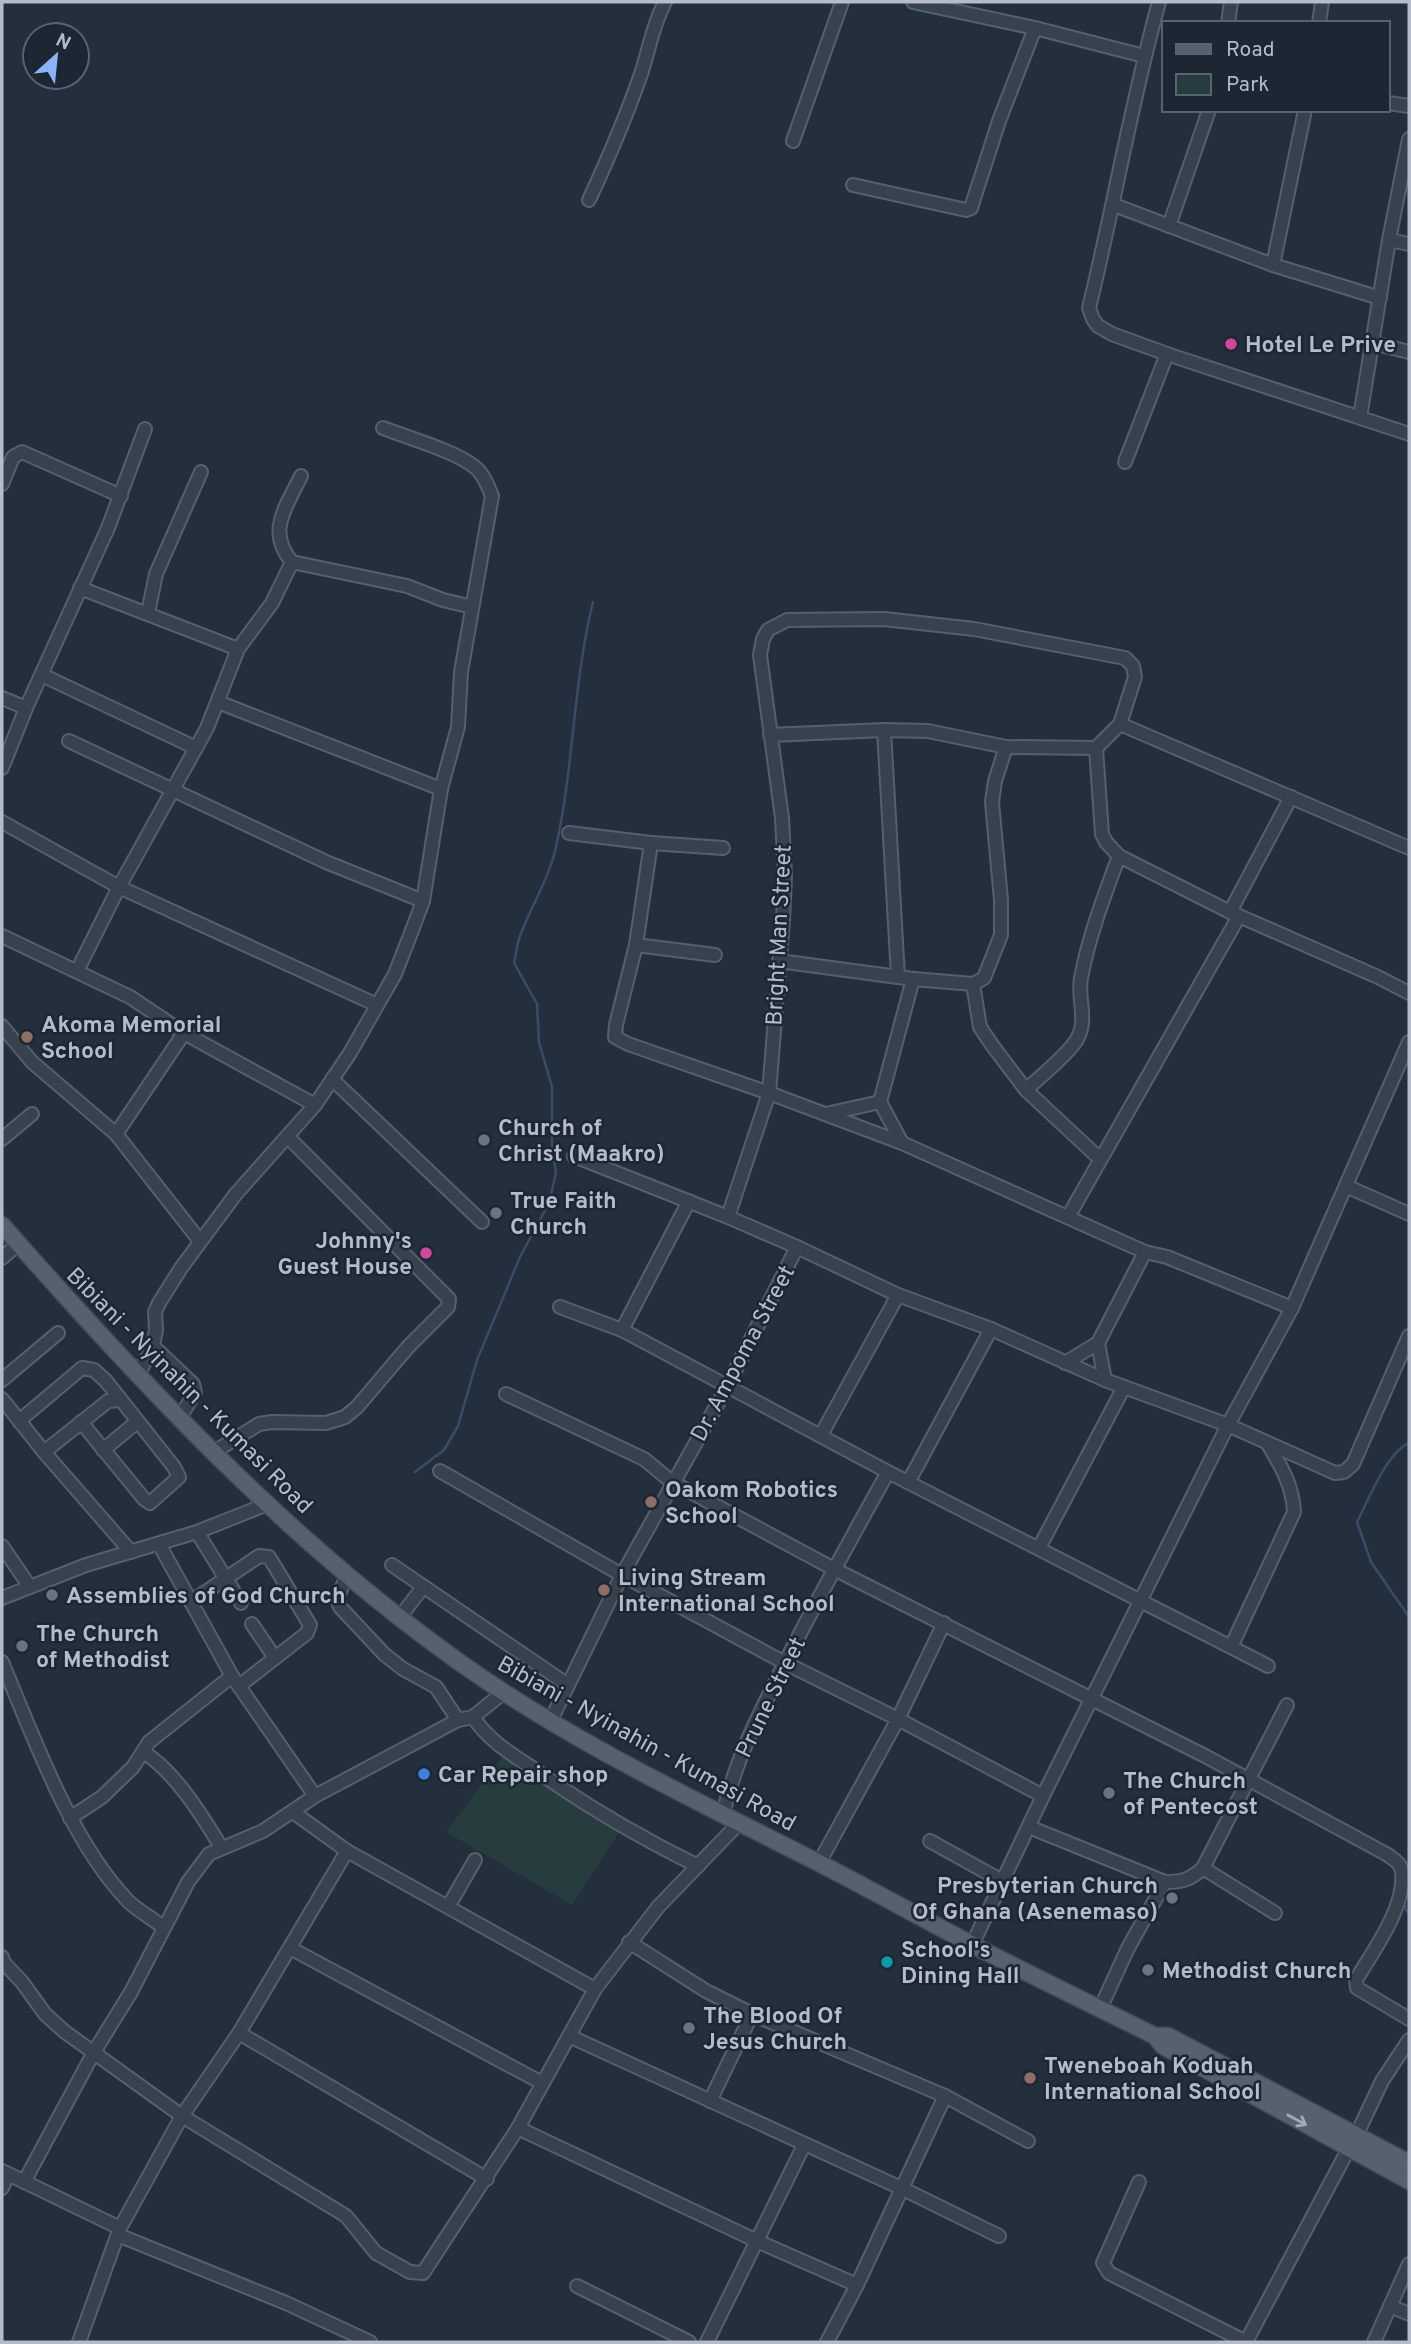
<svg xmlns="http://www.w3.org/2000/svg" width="1411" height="2344" font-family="Overpass,sans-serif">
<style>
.green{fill:#263c3f}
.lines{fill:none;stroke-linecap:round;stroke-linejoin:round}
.stream{stroke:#394c67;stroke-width:2.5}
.minor-casing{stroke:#565f6c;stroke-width:16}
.major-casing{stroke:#414a57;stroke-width:19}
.minor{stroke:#38414e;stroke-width:12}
.major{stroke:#56606e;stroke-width:16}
.oneway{stroke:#a1aab7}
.hotel-dot{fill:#d1479c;stroke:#1d2633;stroke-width:2.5}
.education-dot{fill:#8d6e63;stroke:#1d2633;stroke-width:2.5}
.worship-dot{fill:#6b7280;stroke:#1d2633;stroke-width:2.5}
.shop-dot{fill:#3f7fe0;stroke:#1d2633;stroke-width:2.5}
.culture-dot{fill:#0f9aa8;stroke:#1d2633;stroke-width:2.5}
.labels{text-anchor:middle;stroke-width:5;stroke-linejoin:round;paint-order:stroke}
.poi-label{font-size:23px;font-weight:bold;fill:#b4bcc9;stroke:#1d2633;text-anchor:start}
.street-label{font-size:23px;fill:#b4bcc9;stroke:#1d2633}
</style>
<rect width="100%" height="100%" fill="#242f3e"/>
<polygon class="green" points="507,1751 623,1826 572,1905 446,1832"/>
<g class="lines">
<g class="stream">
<path d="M1409,1443C1387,1452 1368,1501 1357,1522L1371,1562L1409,1617"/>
<path d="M415,1472L444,1450L458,1426L477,1360L520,1257L549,1203L556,1173L552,1145V1087L539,1042L537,1004L514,963C516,954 517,945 520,936C531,906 549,879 556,847C574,766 573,683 593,602"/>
<polyline points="1404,1900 1406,1910 1409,1913"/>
</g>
<defs>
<g id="minor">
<polyline points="913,2 1035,28 1144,56"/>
<path d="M1159,2C1131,103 1114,206 1089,308L1093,319L1098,326L1112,334L1167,354L1409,434"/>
<polyline points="1228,23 1231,2"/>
<polyline points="1319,23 1322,2"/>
<polyline points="1388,103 1409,106"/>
<polyline points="793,141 842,2"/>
<polyline points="853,185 966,210 971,208 999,121 1035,28"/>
<path d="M589,200C608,159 626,117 641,74C649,50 653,24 665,2"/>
<polyline points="1114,205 1273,265 1380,298"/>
<polyline points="1169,226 1209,110"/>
<polyline points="1389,240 1409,244"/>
<polyline points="1273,265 1305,110"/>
<polyline points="1373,343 1409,352"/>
<polyline points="1360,417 1389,240 1409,139"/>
<polyline points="1125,462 1167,354"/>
<path d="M301,476C286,507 266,532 292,562L407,586L443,600L472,607"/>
<polyline points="2,484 13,457 22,452 121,496"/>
<polyline points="80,588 238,649"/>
<polyline points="148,613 156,574 201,472"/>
<polyline points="42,675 196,748"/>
<polyline points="2,698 26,708"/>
<polyline points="218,702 441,789"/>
<polyline points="1120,724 1409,848"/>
<polyline points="884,730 898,977"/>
<polyline points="69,741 326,862 423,901"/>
<polyline points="1096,748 1102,834 1106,842 1119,856 1230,912 1378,977 1409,993"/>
<polyline points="2,768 26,708 108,528 145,429"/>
<polyline points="2,822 119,887 377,1005"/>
<polyline points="569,833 651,843 723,848"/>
<polyline points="651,843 636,945 616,1025 615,1037 628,1044 769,1093 902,1143 1145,1252 1167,1257 1292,1308"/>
<polyline points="1230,912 1291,797"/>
<polyline points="2,936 130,997 184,1033 315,1105"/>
<polyline points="636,945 715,955"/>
<polyline points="779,961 913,979 973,984 984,978 1001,935 1001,900 992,802 995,781 1006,747"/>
<polyline points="77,971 119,887 207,728 238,649 272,603 292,562"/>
<polyline points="973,984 980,1027 992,1045 1026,1090 1100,1159"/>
<polyline points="2,1026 32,1062 116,1134 200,1241"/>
<polyline points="332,1079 482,1222"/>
<path d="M1026,1090C1041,1076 1065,1057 1076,1041C1089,1020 1077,1000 1081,978C1089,936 1104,896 1119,856"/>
<polyline points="826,1114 880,1102"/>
<polyline points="116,1134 184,1033"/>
<polyline points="2,1139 32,1114"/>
<polyline points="902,1143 880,1102 913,979"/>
<polyline points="574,1156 728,1217 797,1247 898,1295 991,1329 1105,1380 1228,1425 1335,1473 1344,1472 1353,1464 1409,1336"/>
<polyline points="1346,1186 1409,1214"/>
<polyline points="728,1217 769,1093 783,919 785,877 782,818 760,655 763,639 768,630 787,620 884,619 974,629 1125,658 1133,666 1135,677 1120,724 1096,748 1006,747 928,731 884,730 770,735"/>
<polyline points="1068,1217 1239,916"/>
<polyline points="2,1258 18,1244"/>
<polyline points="560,1307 622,1330 888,1472 1268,1666"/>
<polyline points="622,1330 689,1201"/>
<polyline points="1098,1343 1105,1380"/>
<polyline points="153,1346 193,1384 195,1392 180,1418"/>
<polyline points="1065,1363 1098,1343 1145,1252"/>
<path d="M138,1375L153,1346L156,1330L155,1312L159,1303L181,1268L235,1195L315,1105L350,1053L395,974L411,933L423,901L441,789L458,727L461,672L492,496C488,486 484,475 476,468C456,451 408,438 383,428"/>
<polyline points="2,1380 58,1333"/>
<path d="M506,1394L644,1459L672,1482L834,1569L1207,1757L1388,1855C1394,1860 1401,1863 1402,1872C1406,1907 1373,1951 1356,1980L1357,1988L1409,2019"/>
<polyline points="2,1399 44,1452 131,1552"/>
<polyline points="19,1421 82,1368 94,1370 106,1381 174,1467 179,1477 150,1503 144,1499 81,1422"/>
<polyline points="821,1435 898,1295"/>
<polyline points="103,1450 137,1422"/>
<polyline points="44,1452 108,1401 119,1400"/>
<polyline points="214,1452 259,1424 272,1422 326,1423 345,1417 357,1407 408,1347 448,1307 449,1299 288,1137"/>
<polyline points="440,1471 622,1575 785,1663 898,1719 1043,1796"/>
<polyline points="909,1481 991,1329"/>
<polyline points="197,1532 241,1603"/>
<polyline points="159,1544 232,1676 315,1796"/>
<polyline points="2,1546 30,1587"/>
<polyline points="1039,1548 1124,1387"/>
<polyline points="392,1565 568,1685"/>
<polyline points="347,1576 337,1598 340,1607 384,1654 403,1669 436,1687 458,1720"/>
<polyline points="2,1598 86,1565 197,1532 265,1505"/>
<polyline points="191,1602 259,1556 269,1557 310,1625 307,1633 239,1686"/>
<polyline points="400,1617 423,1587"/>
<polyline points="252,1624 275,1658"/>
<path d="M1231,1647L1294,1512C1293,1486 1281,1466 1268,1444"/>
<path d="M2,1662C34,1738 71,1842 128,1901C138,1911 152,1918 163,1927"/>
<path d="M473,1717C488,1740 511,1754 534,1769C586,1806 641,1838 698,1866"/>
<polyline points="551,1720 622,1575 727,1387 797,1247"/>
<path d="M143,1752C174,1770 203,1817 221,1847"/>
<polyline points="293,1812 347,1851 595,1989"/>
<path d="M723,1815C735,1759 762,1708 788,1657C820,1594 854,1533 888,1472"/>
<polyline points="70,1818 102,1797 133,1767 149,1742 232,1676"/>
<path d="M1029,1827L1165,1882C1182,1882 1190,1880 1203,1868L1287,1705"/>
<polyline points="930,1841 1002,1881"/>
<polyline points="819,1863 898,1719 944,1623"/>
<polyline points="1203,1868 1275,1913"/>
<polyline points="448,1907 475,1860"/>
<polyline points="629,1942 706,1991 752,2014 945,2096 1028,2141"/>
<polyline points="972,1945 1043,1796 1228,1425 1292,1308 1409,1042"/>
<polyline points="290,1948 542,2083"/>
<polyline points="2,1957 4,1963 22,1982 45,2014 65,2032 182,2116 346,2216 376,2253 410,2272 423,2273 518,2128 595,1989 658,1907 739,1823"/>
<polyline points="1100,2009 1128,1948 1165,1882"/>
<polyline points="239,2033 487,2179"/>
<polyline points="569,2036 901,2188 999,2236"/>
<polyline points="710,2101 752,2014"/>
<polyline points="518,2128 757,2241 857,2285"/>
<polyline points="1357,2134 1382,2081 1409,2040"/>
<polyline points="2,2171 120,2228"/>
<polyline points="24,2182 94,2052 131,1992 188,1882 209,1854 263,1831 315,1796 458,1720 473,1717 504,1692"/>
<polyline points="1139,2182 1103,2263 1109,2273 1246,2342"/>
<polyline points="2,2188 8,2174"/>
<polyline points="118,2235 286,2303 370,2342"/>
<polyline points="577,2286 689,2342"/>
<polyline points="1390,2306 1409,2314"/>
<polyline points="79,2342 120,2228 182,2116 239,2033 347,1851"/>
<polyline points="707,2342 804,2145"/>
<polyline points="827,2342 857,2285 945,2096"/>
<polyline points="1246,2342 1349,2148"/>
<polyline points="1374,2342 1409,2264"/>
</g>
<g id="major">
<path d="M2,1225C142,1384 288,1541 462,1664C572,1742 697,1801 817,1862C868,1888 918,1916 969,1943C1030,1975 1093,2005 1155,2036L1163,2046L1409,2181"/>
<polyline points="1155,2036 1168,2036 1409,2163"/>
</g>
</defs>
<use href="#minor" class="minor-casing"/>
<use href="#major" class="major-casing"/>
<use href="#minor" class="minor"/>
<use href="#major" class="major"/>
</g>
<defs><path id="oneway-shaft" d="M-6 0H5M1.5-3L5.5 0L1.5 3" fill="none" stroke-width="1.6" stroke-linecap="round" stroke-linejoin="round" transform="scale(1.75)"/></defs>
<use class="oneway" href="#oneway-shaft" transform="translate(1297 2120) rotate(28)"/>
<g class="hotel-dot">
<circle cx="1231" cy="344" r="7"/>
<circle cx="426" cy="1253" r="7"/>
</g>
<g class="education-dot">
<circle cx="27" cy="1037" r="7"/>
<circle cx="651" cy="1502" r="7"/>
<circle cx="604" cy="1590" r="7"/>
<circle cx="1030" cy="2078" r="7"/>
</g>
<g class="worship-dot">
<circle cx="484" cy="1140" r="7"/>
<circle cx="496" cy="1213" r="7"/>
<circle cx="52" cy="1595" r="7"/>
<circle cx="22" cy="1646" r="7"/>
<circle cx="1109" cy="1793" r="7"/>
<circle cx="1172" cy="1898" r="7"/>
<circle cx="1148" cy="1970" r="7"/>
<circle cx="689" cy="2028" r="7"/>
</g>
<circle class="shop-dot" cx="424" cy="1774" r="7"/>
<circle class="culture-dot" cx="887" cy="1962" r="7"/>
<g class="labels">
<g class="poi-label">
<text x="1245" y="352">Hotel Le Prive</text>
<text x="41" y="1032">Akoma Memorial<tspan x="41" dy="26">School</tspan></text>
<text x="498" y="1135">Church of<tspan x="498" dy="26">Christ (Maakro)</tspan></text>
<text x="510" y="1208">True Faith<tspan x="510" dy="26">Church</tspan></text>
<text x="412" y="1248" text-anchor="end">Johnny's<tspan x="412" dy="26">Guest House</tspan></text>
<text x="665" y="1497">Oakom Robotics<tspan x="665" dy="26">School</tspan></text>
<text x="618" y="1585">Living Stream<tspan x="618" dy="26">International School</tspan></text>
<text x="66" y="1603">Assemblies of God Church</text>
<text x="36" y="1641">The Church<tspan x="36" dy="26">of Methodist</tspan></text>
<text x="438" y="1782">Car Repair shop</text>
<text x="1123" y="1788">The Church<tspan x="1123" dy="26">of Pentecost</tspan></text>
<text x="1158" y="1893" text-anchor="end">Presbyterian Church<tspan x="1158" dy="26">Of Ghana (Asenemaso)</tspan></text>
<text x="901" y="1957">School's<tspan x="901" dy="26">Dining Hall</tspan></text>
<text x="1162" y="1978">Methodist Church</text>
<text x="703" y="2023">The Blood Of<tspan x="703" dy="26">Jesus Church</tspan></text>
<text x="1044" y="2073">Tweneboah Koduah<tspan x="1044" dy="26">International School</tspan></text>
</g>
<g class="street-label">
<text transform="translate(778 935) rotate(-87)" y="8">Bright Man Street</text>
<text transform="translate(742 1353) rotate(-62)" y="8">Dr. Ampoma Street</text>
<text transform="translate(190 1390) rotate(45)" y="8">Bibiani - Nyinahin - Kumasi Road</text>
<text transform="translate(770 1697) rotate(-64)" y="8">Prune Street</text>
<text transform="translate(647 1743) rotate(29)" y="8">Bibiani - Nyinahin - Kumasi Road</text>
</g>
</g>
<rect width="1411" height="2344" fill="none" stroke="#b4bcc9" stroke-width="7"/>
<rect x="1162" y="21" width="228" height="91" fill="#1d2633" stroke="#59626f" stroke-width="2"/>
<rect x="1176" y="44" width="35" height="10" fill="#56606e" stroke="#59626f" stroke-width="2"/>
<text x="1226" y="56" font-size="21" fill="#b4bcc9">Road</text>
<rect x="1176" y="74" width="35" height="21" fill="#263c3f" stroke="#59626f" stroke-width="2"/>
<text x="1226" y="91" font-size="21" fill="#b4bcc9">Park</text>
<g transform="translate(56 56) rotate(27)"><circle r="33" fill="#1d2633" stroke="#59626f" stroke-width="2"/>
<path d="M0-5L12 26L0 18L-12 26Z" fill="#8ab4f8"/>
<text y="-10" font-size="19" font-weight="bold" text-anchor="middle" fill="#b4bcc9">N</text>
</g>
</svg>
